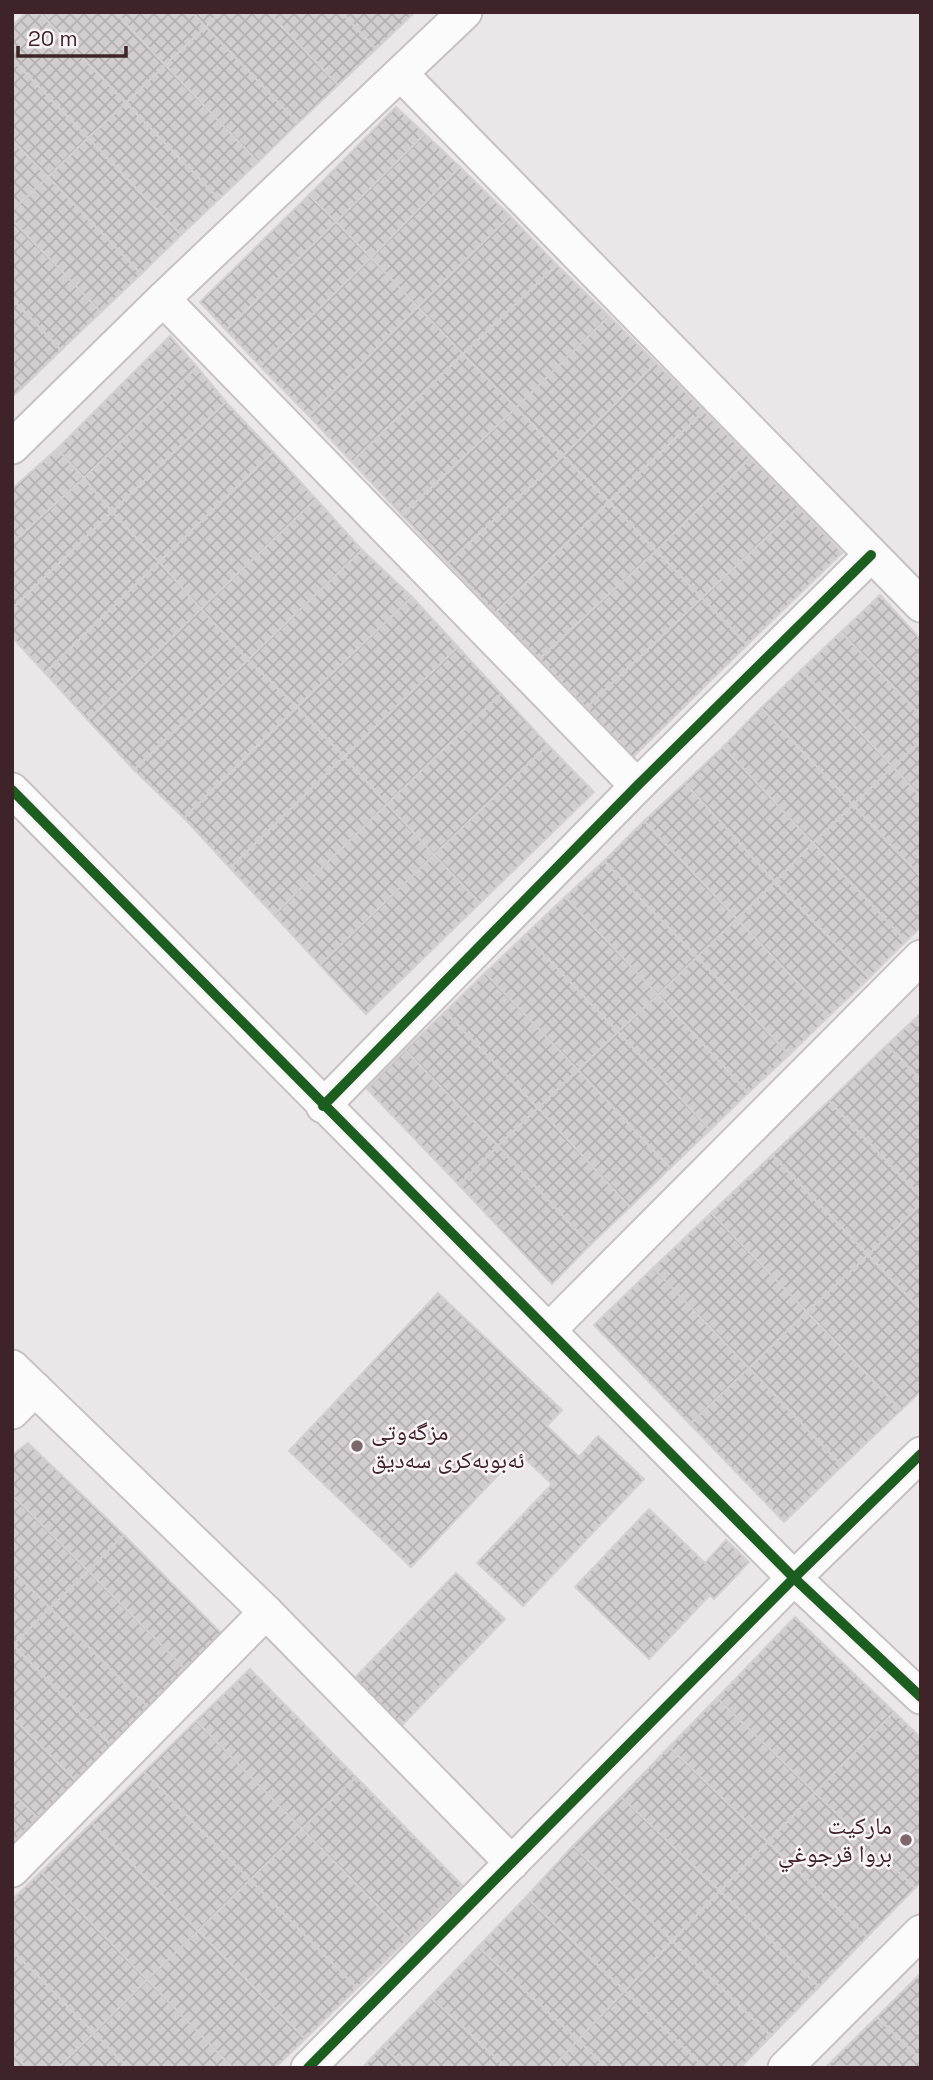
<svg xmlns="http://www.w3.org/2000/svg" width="933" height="2080" font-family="'Space Grotesk','Noto Naskh Arabic',sans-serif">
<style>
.building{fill:url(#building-cross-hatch);stroke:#d4cfd1;stroke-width:2}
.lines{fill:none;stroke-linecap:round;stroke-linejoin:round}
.street-casing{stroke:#c6c1c3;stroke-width:37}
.street{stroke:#fcfbfc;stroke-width:33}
.cycleway-casing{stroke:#f9f4f7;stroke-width:15}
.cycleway{stroke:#1b5e20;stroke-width:10}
.poi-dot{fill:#7b676c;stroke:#f9f4f7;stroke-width:2.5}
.labels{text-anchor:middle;stroke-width:5;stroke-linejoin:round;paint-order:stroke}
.poi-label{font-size:24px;fill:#3e2329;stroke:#f9f4f7;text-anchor:start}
</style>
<defs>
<pattern id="building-cross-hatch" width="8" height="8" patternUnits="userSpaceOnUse" patternTransform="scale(1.75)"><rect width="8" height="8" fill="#d2cdce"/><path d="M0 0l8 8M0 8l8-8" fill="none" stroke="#b5b0b1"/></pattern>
</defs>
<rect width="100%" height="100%" fill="#ebe6e8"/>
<g class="building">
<polygon points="27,12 39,12 126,103 88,138 12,59 12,26"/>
<polygon points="39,12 115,12 165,65 126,103"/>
<polygon points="115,12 192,12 206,27 165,65"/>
<polygon points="192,12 221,12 206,27"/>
<polygon points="221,12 268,12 338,85 298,123 206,27"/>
<polygon points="268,12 341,12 376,49 338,85"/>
<polygon points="341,12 415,12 376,49"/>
<polygon points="206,27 298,123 258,162 165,65"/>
<polygon points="12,59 88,138 48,177 12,140"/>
<polygon points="165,65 258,162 219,199 126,103"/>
<polygon points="126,103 219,199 181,235 88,138"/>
<polygon points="396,107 425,134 336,222 309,195"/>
<polygon points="425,134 460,167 371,258 336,222"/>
<polygon points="88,138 181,235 141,274 48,177"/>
<polygon points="12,140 48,177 12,211"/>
<polygon points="460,167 510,216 418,307 371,258"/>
<polygon points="48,177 141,274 101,312 12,220 12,211"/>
<polygon points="309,195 336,222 226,330 200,302"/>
<polygon points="510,216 557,265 463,354 418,307"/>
<polygon points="12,220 101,312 61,350 12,299"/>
<polygon points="336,222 371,258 260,366 226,330"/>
<polygon points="371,258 418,307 309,416 260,366"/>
<polygon points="557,265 609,316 516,408 463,354"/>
<polygon points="12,299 61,350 22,388 12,378"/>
<polygon points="418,307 463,354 352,462 309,416"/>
<polygon points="609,316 656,363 563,456 516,408"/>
<polygon points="170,336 197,367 84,478 57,449"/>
<polygon points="463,354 516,408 402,515 352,462"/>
<polygon points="656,363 704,411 609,502 563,456"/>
<polygon points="197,367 226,402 112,512 84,478"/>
<polygon points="12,378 22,388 12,397"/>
<polygon points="226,402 273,452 159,562 112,512"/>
<polygon points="516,408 563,456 448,563 402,515"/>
<polygon points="704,411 750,458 656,551 609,502"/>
<polygon points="57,449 84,478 12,543 12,489"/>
<polygon points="273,452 316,499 201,609 159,562"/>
<polygon points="563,456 609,502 495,613 448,563"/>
<polygon points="750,458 799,507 702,598 656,551"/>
<polygon points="84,478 112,512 12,609 12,543"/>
<polygon points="316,499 362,550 248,660 201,609"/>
<polygon points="609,502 656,551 539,659 495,613"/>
<polygon points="799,507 842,553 747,645 702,598"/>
<polygon points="112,512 159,562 45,673 12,637 12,609"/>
<polygon points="362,550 412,597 297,707 248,660"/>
<polygon points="656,551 702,598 586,708 539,659"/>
<polygon points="159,562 201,609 88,720 45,673"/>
<polygon points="880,595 921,640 921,716 841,632"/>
<polygon points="412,597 458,647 344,757 297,707"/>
<polygon points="702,598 747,645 633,757 586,708"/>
<polygon points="201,609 248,660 134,770 88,720"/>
<polygon points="841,632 921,716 921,741 893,767 801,670"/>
<polygon points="458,647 501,694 387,804 344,757"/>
<polygon points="248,660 297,707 184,818 134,770"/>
<polygon points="801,670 893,767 853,805 761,708"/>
<polygon points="501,694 548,745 434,855 387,804"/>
<polygon points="297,707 344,757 230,868 184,818"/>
<polygon points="761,708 853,805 813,843 723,747"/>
<polygon points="921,741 921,797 893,767"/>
<polygon points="548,745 594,792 480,903 434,855"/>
<polygon points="723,747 813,843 775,882 685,783"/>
<polygon points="344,757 387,804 274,915 230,868"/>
<polygon points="893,767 921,797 921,877 853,805"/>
<polygon points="685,783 775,882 737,919 644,821"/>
<polygon points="387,804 434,855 320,965 274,915"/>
<polygon points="853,805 921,877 921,927 906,941 813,843"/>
<polygon points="644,821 737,919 697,957 604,861"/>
<polygon points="813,843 906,941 869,978 775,882"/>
<polygon points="434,855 480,903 366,1014 320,965"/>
<polygon points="604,861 697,957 658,995 565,897"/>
<polygon points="775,882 869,978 829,1016 737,919"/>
<polygon points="565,897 658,995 618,1032 525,935"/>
<polygon points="737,919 829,1016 789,1055 697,957"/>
<polygon points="525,935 618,1032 578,1070 485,973"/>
<polygon points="697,957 789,1055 748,1093 658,995"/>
<polygon points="485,973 578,1070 538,1108 445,1012"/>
<polygon points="658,995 748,1093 710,1130 618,1032"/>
<polygon points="445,1012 538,1108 498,1146 405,1050"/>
<polygon points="921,1013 921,1080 887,1045"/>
<polygon points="618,1032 710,1130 670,1168 578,1070"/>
<polygon points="887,1045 921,1080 921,1197 829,1101"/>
<polygon points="405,1050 498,1146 459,1185 367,1089"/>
<polygon points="578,1070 670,1168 630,1207 538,1108"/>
<polygon points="829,1101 921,1197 921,1204 868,1255 772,1155"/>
<polygon points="538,1108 630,1207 590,1245 498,1146"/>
<polygon points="498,1146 590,1245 552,1284 459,1185"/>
<polygon points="772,1155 868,1255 807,1312 711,1213"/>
<polygon points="921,1204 921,1310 868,1255"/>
<polygon points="711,1213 807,1312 749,1368 653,1268"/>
<polygon points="868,1255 921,1310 921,1391 901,1410 807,1312"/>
<polygon points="653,1268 749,1368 690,1424 594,1325"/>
<polygon points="438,1293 562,1410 547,1426 579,1457 598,1436 644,1479 523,1606 477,1563 552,1484 519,1453 411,1567 289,1451"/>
<polygon points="807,1312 901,1410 842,1466 749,1368"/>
<polygon points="749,1368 842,1466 784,1522 690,1424"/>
<polygon points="28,1443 124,1535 88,1571 12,1495 12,1455"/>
<polygon points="12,1495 88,1571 50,1608 12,1570"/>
<polygon points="649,1509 705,1563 726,1540 749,1562 714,1599 710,1595 649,1659 575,1587"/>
<polygon points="124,1535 223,1635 187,1671 88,1571"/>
<polygon points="12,1570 50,1608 13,1645 12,1645"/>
<polygon points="88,1571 187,1671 149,1708 50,1608"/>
<polygon points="456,1573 505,1619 401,1726 353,1680"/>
<polygon points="50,1608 149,1708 111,1745 13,1645"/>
<polygon points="795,1617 894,1712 815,1793 717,1698"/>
<polygon points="13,1645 111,1745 76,1781 12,1717"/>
<polygon points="250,1669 356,1777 302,1829 196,1721"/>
<polygon points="717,1698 815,1793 768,1842 669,1747"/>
<polygon points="894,1712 921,1738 921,1882 915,1888 815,1793"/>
<polygon points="12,1717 76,1781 38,1818 12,1793"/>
<polygon points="196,1721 302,1829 250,1880 144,1772"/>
<polygon points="669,1747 768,1842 720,1891 621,1797"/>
<polygon points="144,1772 250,1880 198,1931 92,1823"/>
<polygon points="356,1777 462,1885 409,1938 302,1829"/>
<polygon points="12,1793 38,1818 12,1843"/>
<polygon points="815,1793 915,1888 867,1937 768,1842"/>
<polygon points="621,1797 720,1891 672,1941 573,1846"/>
<polygon points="92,1823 198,1931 147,1980 41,1872"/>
<polygon points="302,1829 409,1938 357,1988 250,1880"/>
<polygon points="768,1842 867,1937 819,1987 720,1891"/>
<polygon points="573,1846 672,1941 625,1991 526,1897"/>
<polygon points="41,1872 147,1980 94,2033 12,1950 12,1900"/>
<polygon points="250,1880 357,1988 305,2039 198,1931"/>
<polygon points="720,1891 819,1987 771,2036 672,1941"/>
<polygon points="526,1897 625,1991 578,2040 478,1947"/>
<polygon points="198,1931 305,2039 275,2068 233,2068 147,1980"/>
<polygon points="672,1941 771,2036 740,2068 705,2068 625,1991"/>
<polygon points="478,1947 578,2040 552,2068 507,2068 430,1997"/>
<polygon points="12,1950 94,2033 58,2068 27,2068 12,2053"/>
<polygon points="921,1973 921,2060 877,2017"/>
<polygon points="147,1980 233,2068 128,2068 94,2033"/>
<polygon points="625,1991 705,2068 607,2068 578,2040"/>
<polygon points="430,1997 507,2068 406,2068 383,2046"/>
<polygon points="877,2017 921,2060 921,2068 827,2066"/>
<polygon points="94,2033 128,2068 58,2068"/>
<polygon points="578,2040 607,2068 552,2068"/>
<polygon points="383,2046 406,2068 362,2068"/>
<polygon points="12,2053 27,2068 12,2068"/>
</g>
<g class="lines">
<defs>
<g id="street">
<polyline points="401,74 921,605"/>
<polyline points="163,299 637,786"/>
<polyline points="12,447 163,299 465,12"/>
<polyline points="12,790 794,1578 921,1697"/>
<polyline points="323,1106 637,786 871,555"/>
<polyline points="549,1330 921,957"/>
<polyline points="12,1367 266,1612 512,1863"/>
<polyline points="12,1412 35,1389"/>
<polyline points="12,1870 266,1612"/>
<polyline points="308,2068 794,1578 921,1454"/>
<polyline points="785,2068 921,1932"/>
</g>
</defs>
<use href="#street" class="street-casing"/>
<use href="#street" class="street"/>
<defs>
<g id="cycleway">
<polyline points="12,790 794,1578 921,1697"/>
<polyline points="323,1106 637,786 871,555"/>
<polyline points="308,2068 794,1578 921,1454"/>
</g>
</defs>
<use href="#cycleway" class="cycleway-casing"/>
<use href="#cycleway" class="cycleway"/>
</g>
<g class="poi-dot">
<circle cx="357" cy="1446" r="7"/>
<circle cx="906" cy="1840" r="7"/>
</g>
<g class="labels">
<g class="poi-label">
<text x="371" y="1440">مزگەوتی<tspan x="371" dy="28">ئەبوبەکری سەدیق</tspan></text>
<text x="892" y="1834" text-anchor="end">ماركيت<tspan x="892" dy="28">بروا قرجوغي</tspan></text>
</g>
</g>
<rect width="933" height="2080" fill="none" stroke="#3e2329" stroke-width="28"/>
<path d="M18 46v10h108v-10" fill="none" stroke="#3e2329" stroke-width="3.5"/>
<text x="28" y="46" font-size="21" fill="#3e2329" stroke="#f9f4f7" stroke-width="5" paint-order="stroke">20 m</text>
</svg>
